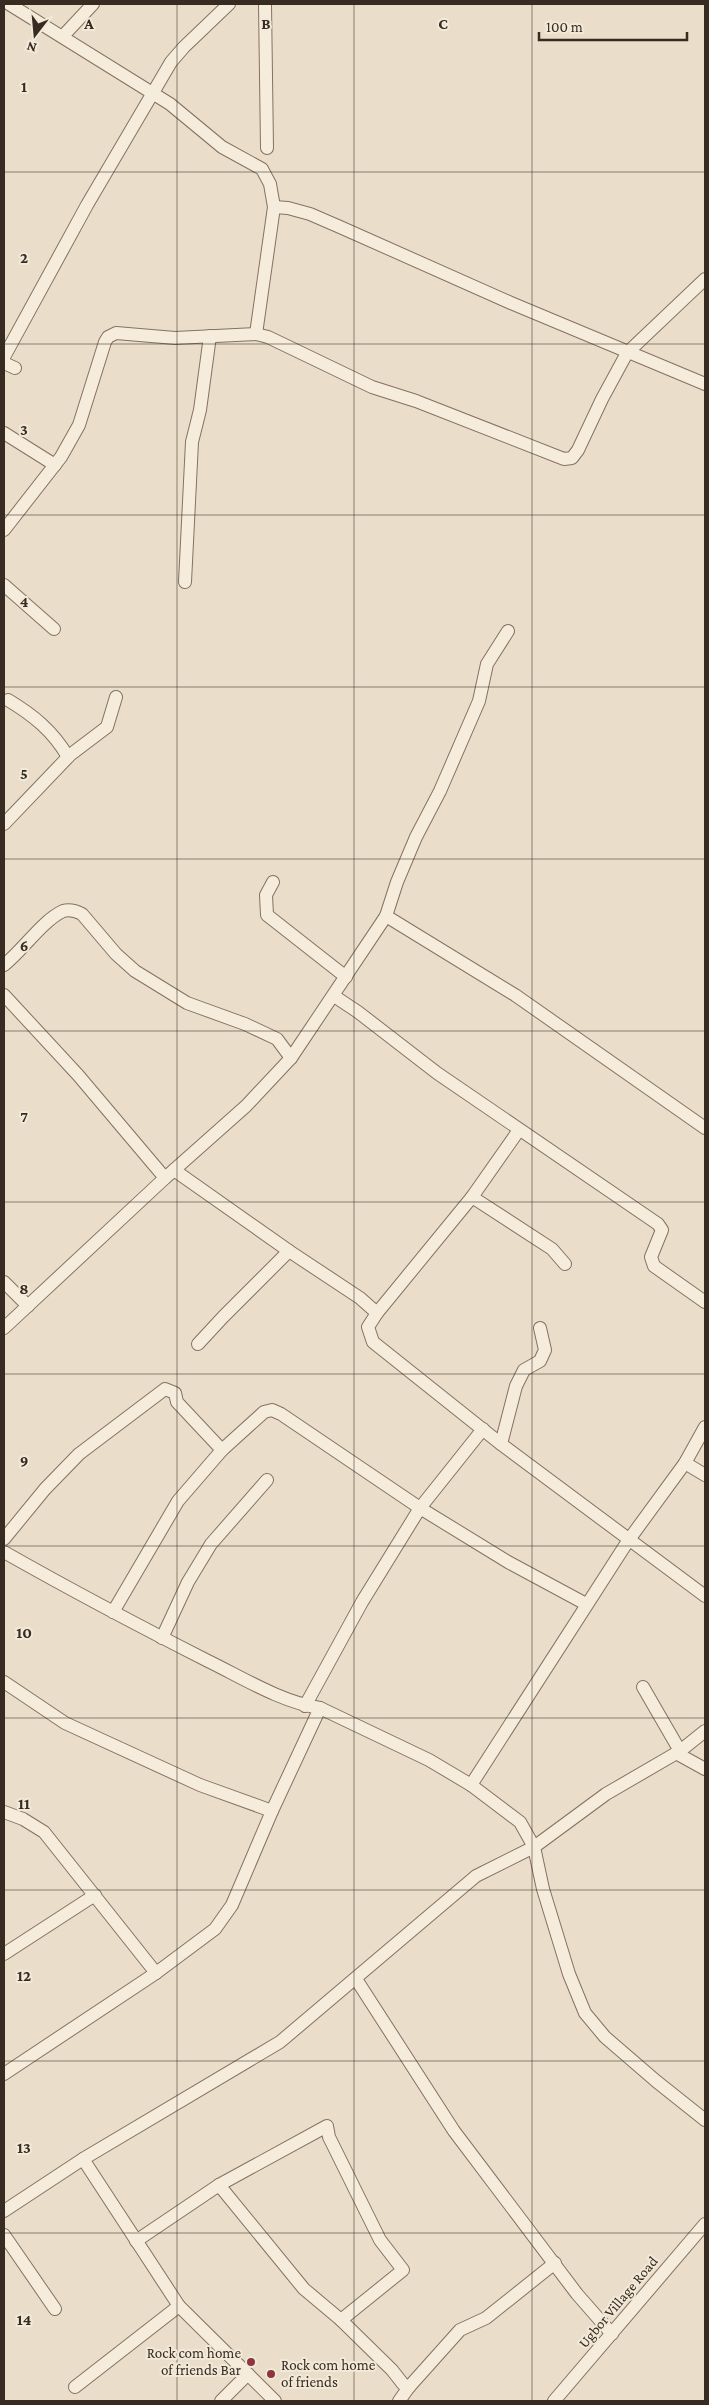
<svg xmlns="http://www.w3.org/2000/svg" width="709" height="2405" font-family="'Crimson Pro',serif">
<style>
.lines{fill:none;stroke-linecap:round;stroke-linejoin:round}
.minor-casing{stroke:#857160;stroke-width:14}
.minor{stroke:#f6ecdc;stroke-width:12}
.grid{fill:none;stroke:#372b22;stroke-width:1;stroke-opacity:0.55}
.poi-dot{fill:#8e363d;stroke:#f2e9d8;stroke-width:2}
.labels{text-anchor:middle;stroke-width:4;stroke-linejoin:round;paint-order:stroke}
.street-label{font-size:15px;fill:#372b22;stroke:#f2e9d8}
.poi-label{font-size:15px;fill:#372b22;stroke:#f2e9d8;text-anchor:end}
.grid-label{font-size:16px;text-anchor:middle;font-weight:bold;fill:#372b22;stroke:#f2e9d8;stroke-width:4;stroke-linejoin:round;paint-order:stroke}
</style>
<rect width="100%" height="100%" fill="#eadeca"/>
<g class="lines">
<defs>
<g id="minor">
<polyline points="9,4 170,104 222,147 262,169 270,184 274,207"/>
<polyline points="265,4 267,148"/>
<polyline points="63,36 93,4"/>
<polyline points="256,334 274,207 288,208 310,214 340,227 511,303 705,384"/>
<polyline points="4,357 87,205 171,62 184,47 229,4"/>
<polyline points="4,363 15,368"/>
<polyline points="4,433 55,465"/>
<polyline points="4,530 61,457 79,425 105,342 108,337 116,333 175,338 256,334 268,337 372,387 416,401 564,459 572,458 578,450 602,399 627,353 705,279"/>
<polyline points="185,582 192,442 200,410 210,336"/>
<polyline points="4,585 54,629"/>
<path d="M8,700C33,715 53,731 68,757"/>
<polyline points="4,824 70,755 107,727 116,697"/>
<polyline points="273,882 266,895 267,915 346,977"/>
<polyline points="386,916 515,995 705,1128"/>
<path d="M4,965C23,950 42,921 63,911C70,909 76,911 82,914L116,954L135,971L187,1003L245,1024L277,1039L291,1058"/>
<polyline points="4,995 78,1075 165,1178"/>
<polyline points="334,996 358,1012 437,1073 658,1224 662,1230 651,1257 654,1266 705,1302"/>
<polyline points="519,1130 472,1197 377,1313 368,1327 373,1342 501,1444 705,1596"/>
<polyline points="174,1170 289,1251 360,1298 377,1313"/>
<polyline points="472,1197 552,1249 565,1264"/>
<polyline points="4,1282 28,1306"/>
<polyline points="4,1328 165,1178 246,1106 291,1058 386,916 397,882 416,837 440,791 479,701 487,664 508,631"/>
<polyline points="198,1344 223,1317 289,1251"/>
<polyline points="501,1444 516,1386 524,1370 540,1361 545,1350 540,1328"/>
<polyline points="685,1463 705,1475"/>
<polyline points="4,1539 45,1489 79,1454 165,1389 175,1393 177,1402 222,1450"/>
<path d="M4,1552C71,1590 139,1626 208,1661C243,1678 281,1702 320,1708L429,1760L471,1785L520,1822L534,1847L543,1889L569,1974L585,2013L605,2037L656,2081L705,2120"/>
<polyline points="113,1612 178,1501 222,1450 264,1412 272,1410 281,1414 420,1508 508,1562 586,1604"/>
<polyline points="162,1638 188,1582 211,1544 267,1480"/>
<polyline points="4,1682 65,1723 200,1785 272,1811 320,1708"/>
<polyline points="643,1687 680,1751"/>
<polyline points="305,1706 362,1602 420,1508 483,1429"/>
<polyline points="676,1753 705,1769"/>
<polyline points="471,1785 628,1541 685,1463 705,1427"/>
<polyline points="4,1812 23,1819 44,1832 156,1973"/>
<polyline points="4,1954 95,1895"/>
<polyline points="356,1979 454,2131 577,2294 612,2334"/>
<polyline points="4,2074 156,1973 215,1929 232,1905 272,1811"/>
<polyline points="83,2159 179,2306 275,2401"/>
<polyline points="219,2185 304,2289 341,2320 392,2370 403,2384 409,2387 399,2401"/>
<polyline points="4,2211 83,2159 280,2042 476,1876 534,1847 606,1794 680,1751 705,1731"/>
<polyline points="4,2235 55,2309"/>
<polyline points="136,2241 219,2185 327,2126 329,2137 380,2240 403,2270 341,2320"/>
<polyline points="75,2387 179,2306"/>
<polyline points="409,2387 460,2330 486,2318 555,2263"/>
<polyline points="221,2401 248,2374"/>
<polyline points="554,2401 705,2224"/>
</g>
</defs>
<use href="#minor" class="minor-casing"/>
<use href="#minor" class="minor"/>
</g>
<path class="grid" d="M177,4V2401M354,4V2401M532,4V2401M4,172H705M4,344H705M4,515H705M4,687H705M4,859H705M4,1031H705M4,1202H705M4,1374H705M4,1546H705M4,1718H705M4,1890H705M4,2061H705M4,2233H705"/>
<g class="poi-dot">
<circle cx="251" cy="2362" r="5"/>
<circle cx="271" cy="2374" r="5"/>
</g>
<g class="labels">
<g class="street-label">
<text transform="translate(618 2302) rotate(-50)" y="5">Ugbor Village Road</text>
</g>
<g class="poi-label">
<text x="241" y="2358">Rock com home<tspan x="241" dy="17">of friends Bar</tspan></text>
<text x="281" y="2370" text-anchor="start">Rock com home<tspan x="281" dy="17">of friends</tspan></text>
</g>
</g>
<g class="grid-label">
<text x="89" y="29">A</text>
<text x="266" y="29">B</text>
<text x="443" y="29">C</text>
<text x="24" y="92">1</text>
<text x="24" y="263">2</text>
<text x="24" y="435">3</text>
<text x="24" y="607">4</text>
<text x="24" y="779">5</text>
<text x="24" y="951">6</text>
<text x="24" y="1122">7</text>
<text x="24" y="1294">8</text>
<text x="24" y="1466">9</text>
<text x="24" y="1638">10</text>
<text x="24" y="1809">11</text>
<text x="24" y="1981">12</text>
<text x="24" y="2153">13</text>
<text x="24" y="2325">14</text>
</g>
<rect width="709" height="2405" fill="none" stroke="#372b22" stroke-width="10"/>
<g transform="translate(35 35) rotate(196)" stroke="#f2e9d8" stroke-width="4" paint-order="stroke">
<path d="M0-4L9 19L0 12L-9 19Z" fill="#372b22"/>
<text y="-8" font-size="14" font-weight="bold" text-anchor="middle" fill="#372b22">N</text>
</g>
<path d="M539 32v8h148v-8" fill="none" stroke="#372b22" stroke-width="2.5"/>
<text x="546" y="32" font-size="15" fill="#372b22" stroke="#f2e9d8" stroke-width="4" paint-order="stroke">100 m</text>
</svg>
